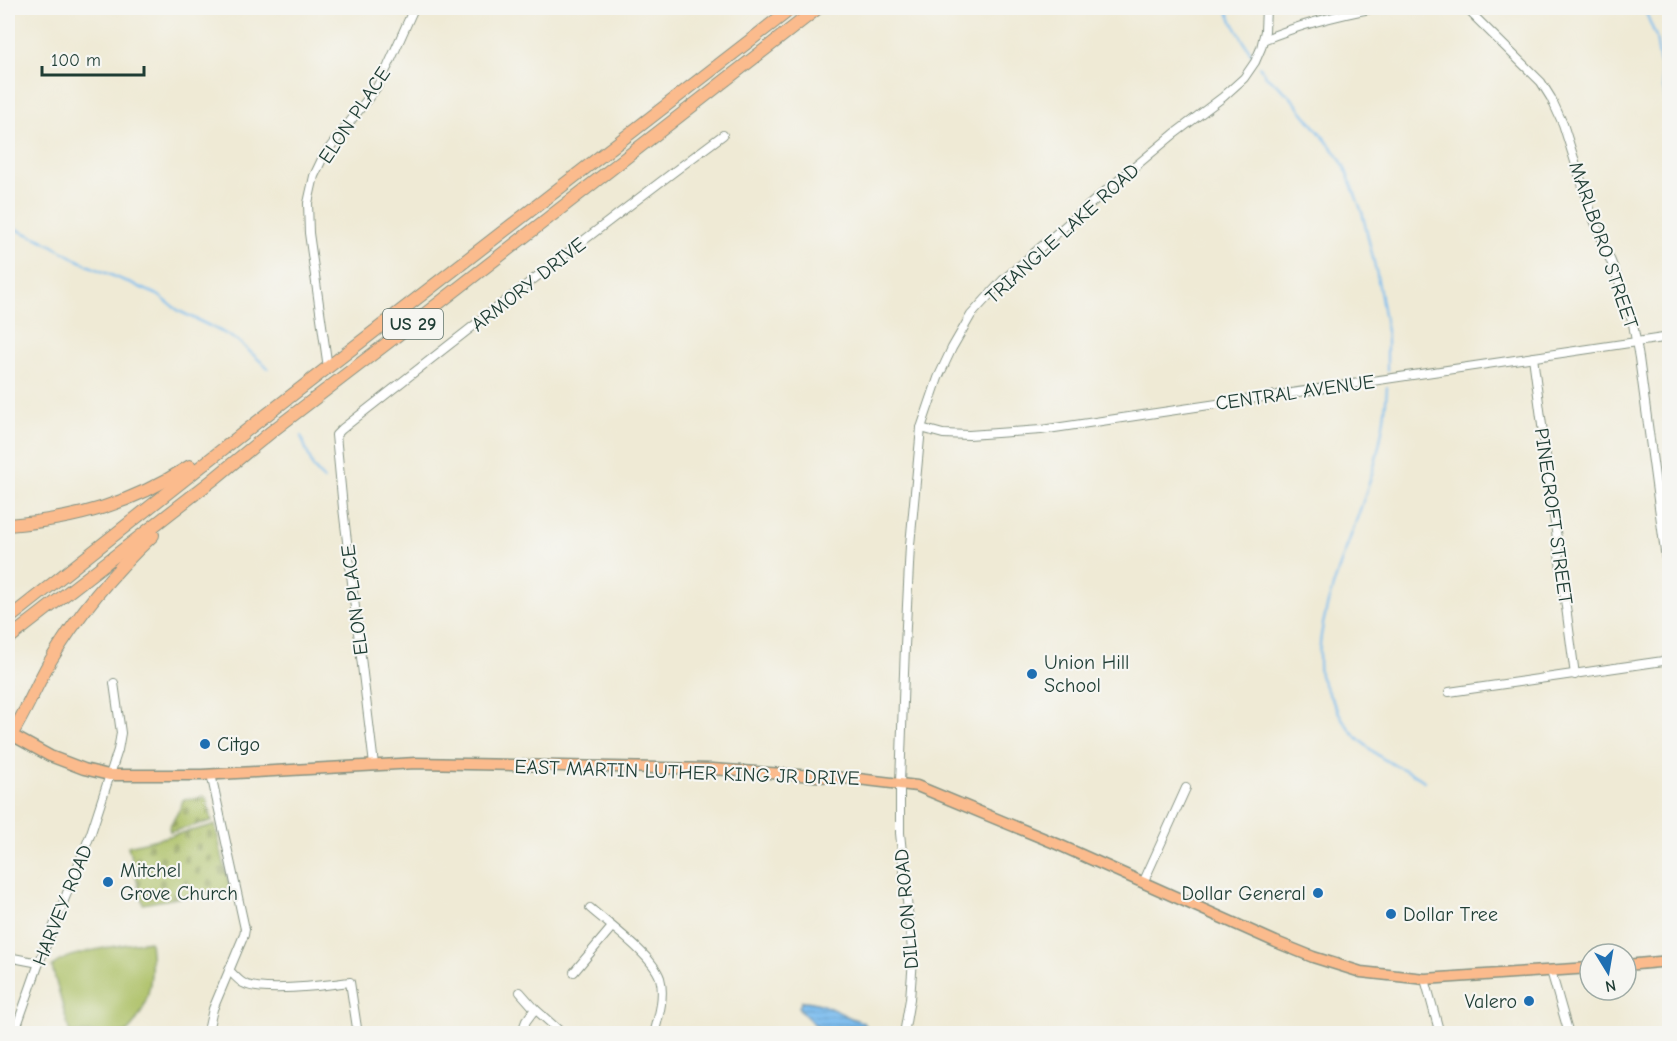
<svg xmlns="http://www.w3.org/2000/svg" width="1677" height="1041" font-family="'Comic Neue',sans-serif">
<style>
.cemetery{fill:url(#cemetery-stones);stroke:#657e4c;stroke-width:1.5}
.pitch{fill:#abbf63;stroke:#657e4c;stroke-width:1.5}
.water{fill:url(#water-rules);stroke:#4c7c92;stroke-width:1.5}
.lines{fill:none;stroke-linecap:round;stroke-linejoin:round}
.stream{stroke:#7abcef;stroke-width:2}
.minor-casing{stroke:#879484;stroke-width:10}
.major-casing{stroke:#879484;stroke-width:13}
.highway-casing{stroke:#879484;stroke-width:14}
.minor{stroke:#fff;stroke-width:8}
.major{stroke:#fbbb8d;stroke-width:10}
.highway{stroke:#fbbb8d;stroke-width:12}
.poi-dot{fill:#1f6fb2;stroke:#f6f6f2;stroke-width:2}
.labels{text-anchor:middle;stroke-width:4.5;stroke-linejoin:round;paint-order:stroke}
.shield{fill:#f6f6f2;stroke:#60746d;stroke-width:1.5}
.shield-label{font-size:18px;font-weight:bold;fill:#1f3d34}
.street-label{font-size:20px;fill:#1f3d34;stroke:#f6f6f2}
.poi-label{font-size:20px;fill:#1f3d34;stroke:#f6f6f2;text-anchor:start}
</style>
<defs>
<pattern id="cemetery-stones" width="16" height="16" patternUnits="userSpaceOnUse" patternTransform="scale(1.5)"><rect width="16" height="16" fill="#abbf63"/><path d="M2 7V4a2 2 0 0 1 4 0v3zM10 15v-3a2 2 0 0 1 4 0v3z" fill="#8b9c52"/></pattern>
<pattern id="water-rules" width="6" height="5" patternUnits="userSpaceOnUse" patternTransform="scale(1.5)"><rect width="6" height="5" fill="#7abcef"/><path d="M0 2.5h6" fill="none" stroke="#639ac2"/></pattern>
</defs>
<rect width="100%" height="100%" fill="#f6f6f2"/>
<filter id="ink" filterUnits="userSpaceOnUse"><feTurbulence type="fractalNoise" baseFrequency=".0167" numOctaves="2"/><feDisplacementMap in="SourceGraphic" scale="12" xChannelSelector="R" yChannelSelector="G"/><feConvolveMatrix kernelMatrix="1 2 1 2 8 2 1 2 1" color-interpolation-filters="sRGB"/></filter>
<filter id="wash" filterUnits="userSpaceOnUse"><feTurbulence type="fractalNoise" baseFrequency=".008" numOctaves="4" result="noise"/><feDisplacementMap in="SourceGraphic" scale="24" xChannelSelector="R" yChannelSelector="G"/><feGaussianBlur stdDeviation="1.35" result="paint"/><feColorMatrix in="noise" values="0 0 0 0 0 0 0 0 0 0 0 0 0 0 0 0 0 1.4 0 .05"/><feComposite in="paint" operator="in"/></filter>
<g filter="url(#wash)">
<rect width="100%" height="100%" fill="#efead5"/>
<g class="cemetery">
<polygon points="206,797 212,821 170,832 169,827 180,809 183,800"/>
<polygon points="215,825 230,889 143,904 128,846"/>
</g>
<path class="pitch" d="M150,941C154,974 151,1009 126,1033H70L52,967C62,952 130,944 150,941Z"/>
<path class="water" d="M802,1001C820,1001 836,1011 851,1018C858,1021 863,1020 867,1027L866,1033H823L800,1010L799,1007Z"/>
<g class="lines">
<g class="stream">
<polyline points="1226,8 1233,23 1252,55"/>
<polyline points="1644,8 1656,37 1670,131"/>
<polyline points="1259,66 1266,76 1289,95 1337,154 1344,166 1362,212 1377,275 1387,331 1387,371"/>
<polyline points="8,226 44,241 87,265 158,295 179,311 222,332 238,341 268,368"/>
<path d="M1387,387C1385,428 1375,469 1361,507C1345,555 1313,624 1320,675C1322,682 1342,720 1348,727C1356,738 1374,753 1385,760C1398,768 1414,772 1425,782"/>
<polyline points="301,436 313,467 324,480"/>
</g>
</g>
</g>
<g filter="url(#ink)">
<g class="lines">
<defs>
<g id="minor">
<polyline points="1466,8 1541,82 1551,98 1563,124 1592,215 1623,291 1633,324 1639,358 1670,589"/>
<path d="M1263,40C1299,25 1337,15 1375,8"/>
<polyline points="1533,357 1575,675"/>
<polyline points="328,368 309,233 308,203 314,176 324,155 377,87 388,66 414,8"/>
<polyline points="921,428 943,434 969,435 1041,430 1670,337"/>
<polyline points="1449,692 1670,660"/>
<path d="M374,765L343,508L336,435L342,429C468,330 594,231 723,135"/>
<polyline points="1143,883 1186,788"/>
<path d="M590,908C608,924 652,955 660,978C665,995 659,1016 654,1034"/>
<polyline points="8,957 39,963"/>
<path d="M229,970C233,974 238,980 243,983C262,994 327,985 350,982L357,1028"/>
<polyline points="1551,971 1569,1034"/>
<polyline points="574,972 612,927"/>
<polyline points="1425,979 1440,1034"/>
<polyline points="520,992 535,1009 563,1034"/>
<polyline points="208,1031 213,1009 244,935 245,929 211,774"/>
<polyline points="14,1034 39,963 91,833 118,750 121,733 114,683"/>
<polyline points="521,1034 526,1021 535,1009"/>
<polyline points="904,1034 910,999 913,959 900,833 900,783 905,646 910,545 921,428 938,378 952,348 971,315 1003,280 1102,194 1174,134 1223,97 1244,78 1255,62 1261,48 1265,31 1266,8"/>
</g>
<g id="major">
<polyline points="8,733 50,756 84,769 109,775 202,775 416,763 712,769 858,779 917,786 1057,844 1276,942 1313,957 1361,972 1425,979 1590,968"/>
<polyline points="1626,965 1670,961"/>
</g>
<g id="highway">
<path d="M8,525C77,519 131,504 190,466"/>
<polyline points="8,619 256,423 792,8"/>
<polyline points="8,639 214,479 271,432 416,321 818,8"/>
<path d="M8,740C24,716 35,688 49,663C77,616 113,572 153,535"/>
</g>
</defs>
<use href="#minor" class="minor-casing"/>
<use href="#major" class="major-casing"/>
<use href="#highway" class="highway-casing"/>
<use href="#minor" class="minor"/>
<use href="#major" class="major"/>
<use href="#highway" class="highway"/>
</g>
</g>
<g class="poi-dot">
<circle cx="1032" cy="674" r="6"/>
<circle cx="205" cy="744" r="6"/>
<circle cx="108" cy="882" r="6"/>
<circle cx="1318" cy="893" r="6"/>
<circle cx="1391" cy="914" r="6"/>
<circle cx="1529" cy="1001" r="6"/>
</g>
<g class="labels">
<rect class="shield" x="383" y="309" width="60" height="30" rx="4.5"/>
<g class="shield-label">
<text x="413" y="330">US 29</text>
</g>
<g class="street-label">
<text transform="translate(354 115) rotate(-56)" y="7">ELON PLACE</text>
<text transform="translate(1062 233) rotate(-42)" y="7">TRIANGLE LAKE ROAD</text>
<text transform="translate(1604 245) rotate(71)" y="7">MARLBORO STREET</text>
<text transform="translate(528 284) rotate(-38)" y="7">ARMORY DRIVE</text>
<text transform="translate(1295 392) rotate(-8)" y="7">CENTRAL AVENUE</text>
<text transform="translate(1554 516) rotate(82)" y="7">PINECROFT STREET</text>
<text transform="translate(354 600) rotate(-97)" y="7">ELON PLACE</text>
<text transform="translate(687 772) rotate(2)" y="7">EAST MARTIN LUTHER KING JR DRIVE</text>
<text transform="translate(62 905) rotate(-68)" y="7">HARVEY ROAD</text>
<text transform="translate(906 909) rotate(-95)" y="7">DILLON ROAD</text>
</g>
<g class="poi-label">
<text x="1044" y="669">Union Hill<tspan x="1044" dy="23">School</tspan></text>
<text x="217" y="751">Citgo</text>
<text x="120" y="877">Mitchel<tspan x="120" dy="23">Grove Church</tspan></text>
<text x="1306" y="900" text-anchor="end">Dollar General</text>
<text x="1403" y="921">Dollar Tree</text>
<text x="1517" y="1008" text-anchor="end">Valero</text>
</g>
</g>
<rect width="1677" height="1041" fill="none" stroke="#f6f6f2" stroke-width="30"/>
<g transform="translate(1608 972) rotate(169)"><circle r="28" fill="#f6f6f2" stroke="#a0aca6" stroke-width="1.5"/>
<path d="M0-4.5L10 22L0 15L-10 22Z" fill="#1f6fb2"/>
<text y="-9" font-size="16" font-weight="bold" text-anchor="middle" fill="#1f3d34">N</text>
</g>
<path d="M42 66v9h102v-9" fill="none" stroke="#1f3d34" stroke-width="3"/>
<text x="51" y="66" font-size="18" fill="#1f3d34" stroke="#f6f6f2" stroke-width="4.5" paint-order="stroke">100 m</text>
</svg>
